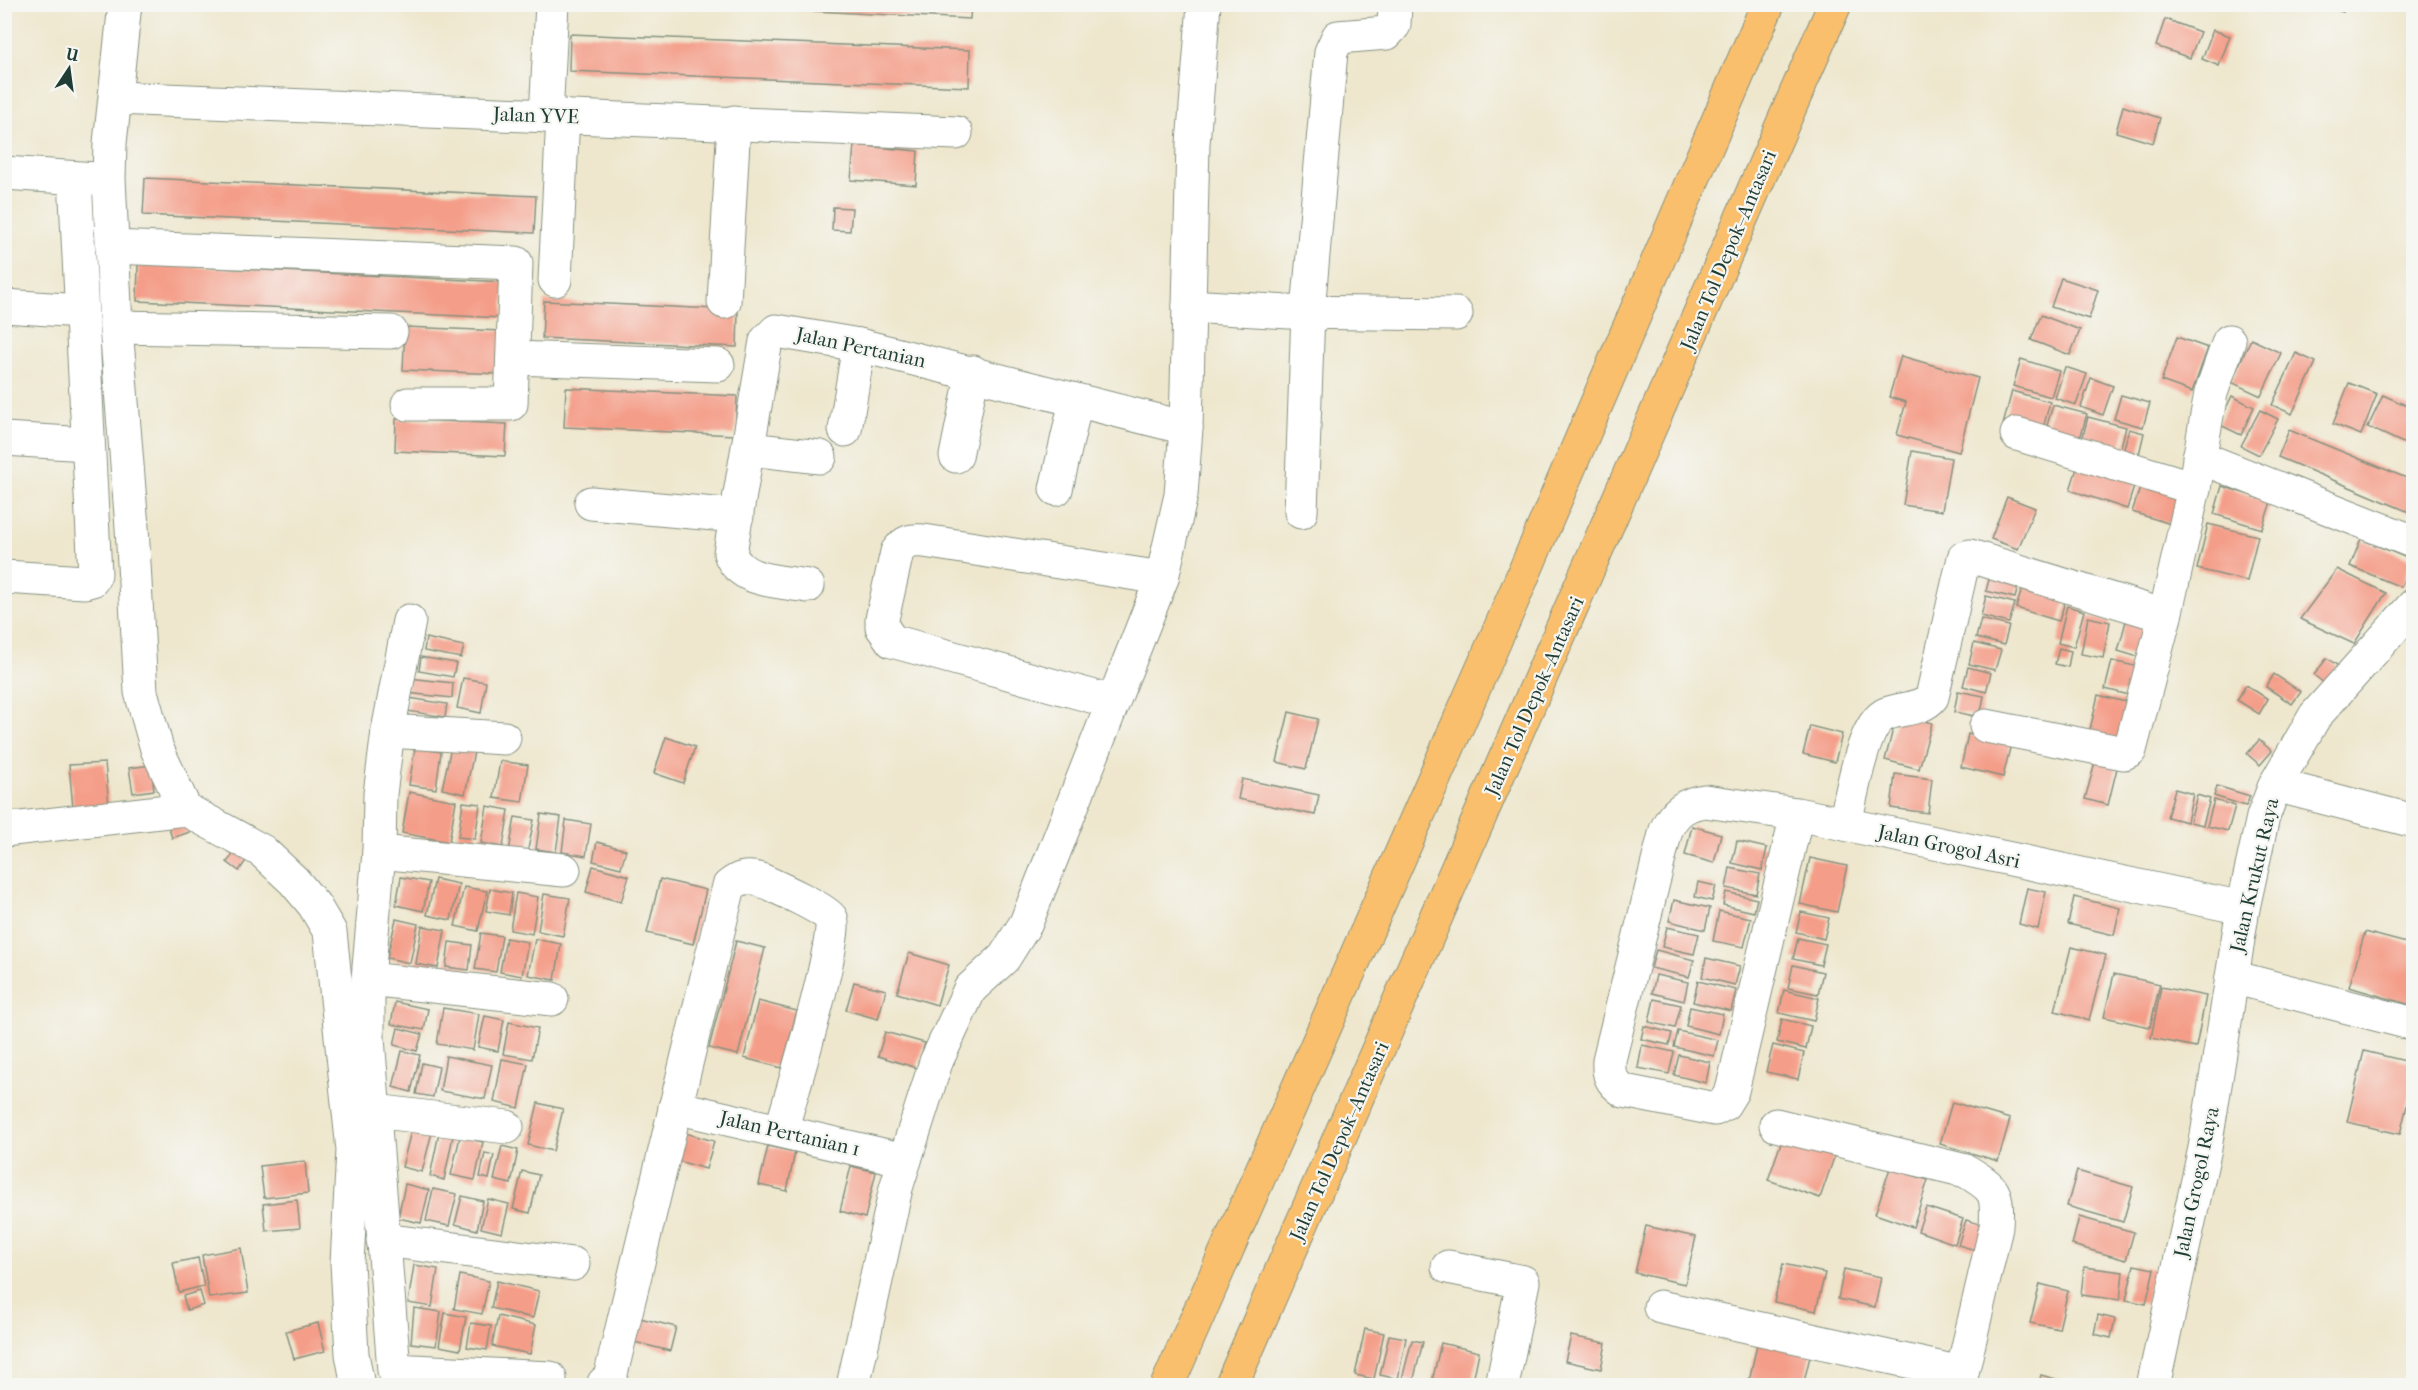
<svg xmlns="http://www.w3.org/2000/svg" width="2418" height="1390" font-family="'IM FELL French Canon',serif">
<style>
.building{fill:#f49d88}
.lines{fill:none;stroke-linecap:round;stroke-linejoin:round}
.minor-casing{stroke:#869280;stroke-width:35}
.highway-casing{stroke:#869280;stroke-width:35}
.minor{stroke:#fff;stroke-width:33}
.highway{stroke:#f9bf6d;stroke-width:33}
.labels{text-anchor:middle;stroke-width:4.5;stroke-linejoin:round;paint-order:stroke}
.street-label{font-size:20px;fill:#1f3d34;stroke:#f6f6f2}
</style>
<rect width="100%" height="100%" fill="#f6f6f2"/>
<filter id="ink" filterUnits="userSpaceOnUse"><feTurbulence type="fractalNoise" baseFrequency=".0167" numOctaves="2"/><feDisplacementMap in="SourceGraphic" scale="12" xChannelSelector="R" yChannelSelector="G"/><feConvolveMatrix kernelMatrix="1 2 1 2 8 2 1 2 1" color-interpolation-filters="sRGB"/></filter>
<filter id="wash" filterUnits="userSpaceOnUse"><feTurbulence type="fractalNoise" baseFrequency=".008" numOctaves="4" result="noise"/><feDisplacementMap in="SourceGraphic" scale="24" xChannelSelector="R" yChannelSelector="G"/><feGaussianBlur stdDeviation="1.35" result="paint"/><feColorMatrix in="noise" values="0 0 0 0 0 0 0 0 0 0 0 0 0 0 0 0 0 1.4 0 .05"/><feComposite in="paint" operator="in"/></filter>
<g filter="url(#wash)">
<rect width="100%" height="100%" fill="#eee7cd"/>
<g id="blocks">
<g class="building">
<polygon points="678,4 971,4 970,19"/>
<polygon points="2315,4 2345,4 2343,12"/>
<polygon points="2165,19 2200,32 2190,58 2156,46"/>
<polygon points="2213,30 2230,36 2219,66 2202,59"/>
<polygon points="570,34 970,50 969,87 569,71"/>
<polygon points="2123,106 2160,118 2153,143 2116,132"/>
<polygon points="854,145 918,151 916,185 851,180"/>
<polygon points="145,178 536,196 534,233 143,215"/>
<polygon points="833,207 852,208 850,231 832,230"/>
<polygon points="138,264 505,282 503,318 137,301"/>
<polygon points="2061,278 2098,290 2089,319 2051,307"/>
<polygon points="544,301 738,310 737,347 542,338"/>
<polygon points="2041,315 2080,330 2070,355 2031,340"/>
<polygon points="405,327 502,331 500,374 403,370"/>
<polygon points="2177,337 2208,348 2192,392 2161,381"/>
<polygon points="2251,339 2281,353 2261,396 2231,382"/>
<polygon points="2296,353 2316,362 2292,414 2272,405"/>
<polygon points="1901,356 1978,378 1959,452 1897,435 1906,402 1889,397"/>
<polygon points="2021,359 2059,371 2051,397 2013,386"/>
<polygon points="2065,367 2087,374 2076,405 2055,398"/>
<polygon points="2091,378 2113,386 2103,415 2081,407"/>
<polygon points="2349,383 2377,394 2361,435 2333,424"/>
<polygon points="566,388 737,396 735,435 564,427"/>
<polygon points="2012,391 2050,402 2041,436 2003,425"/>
<polygon points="2121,395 2150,403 2143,427 2114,419"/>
<polygon points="2383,395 2414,409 2414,448 2368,427"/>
<polygon points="2232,396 2254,407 2241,435 2218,424"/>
<polygon points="2053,405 2087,414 2079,442 2045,432"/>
<polygon points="2260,410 2278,419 2259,455 2241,446"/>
<polygon points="2088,417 2126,427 2118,458 2080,448"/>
<polygon points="396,419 507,424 505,456 395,451"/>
<polygon points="2129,429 2144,433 2136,467 2120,463"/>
<polygon points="2289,430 2414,481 2414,514 2278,457"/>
<polygon points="1912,451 1951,458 1942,511 1903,505"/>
<polygon points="2080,459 2137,477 2127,509 2070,490"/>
<polygon points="2144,476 2183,488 2171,524 2132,512"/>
<polygon points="2222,486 2271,502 2262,529 2214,514"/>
<polygon points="2007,497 2035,508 2018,549 1991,539"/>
<polygon points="2208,524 2258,536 2247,581 2197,569"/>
<polygon points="2361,539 2412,560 2401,587 2350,566"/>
<polygon points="1992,568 2021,575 2015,598 1986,591"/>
<polygon points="2337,569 2386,593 2354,644 2300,619"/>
<polygon points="2025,579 2068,592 2059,621 2016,608"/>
<polygon points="1986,596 2015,603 2009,623 1981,616"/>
<polygon points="2067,606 2084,611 2074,647 2058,643"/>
<polygon points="2088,617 2110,622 2103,658 2081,654"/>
<polygon points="1981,619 2009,626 2004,645 1976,638"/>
<polygon points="2126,621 2156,629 2148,660 2118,651"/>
<polygon points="426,638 464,646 461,658 424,651"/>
<polygon points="1974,643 2001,650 1995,670 1969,664"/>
<polygon points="2059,648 2071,651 2068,667 2055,664"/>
<polygon points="421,657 456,663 453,677 419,671"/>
<polygon points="2327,658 2338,666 2325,684 2314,675"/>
<polygon points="2112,661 2144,668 2137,697 2105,689"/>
<polygon points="1968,667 1991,673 1986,692 1963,686"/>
<polygon points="2274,674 2301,692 2292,704 2266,687"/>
<polygon points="409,678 453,683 452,698 407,693"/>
<polygon points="463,678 486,682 481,713 457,708"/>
<polygon points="2246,685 2268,699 2259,714 2237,700"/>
<polygon points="1958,691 1984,696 1980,717 1954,712"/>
<polygon points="2098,695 2138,705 2127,748 2088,738"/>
<polygon points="409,698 447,704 445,717 407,711"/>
<polygon points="1289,712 1318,719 1306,769 1277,762"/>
<polygon points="1897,714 1932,723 1919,769 1885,760"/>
<polygon points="1810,726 1842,734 1835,762 1803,754"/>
<polygon points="1968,734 2011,744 2003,777 1961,767"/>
<polygon points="666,737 695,747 683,783 654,773"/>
<polygon points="2259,740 2272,751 2260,765 2247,754"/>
<polygon points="451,747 474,752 465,794 442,789"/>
<polygon points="415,748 441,752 436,789 409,785"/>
<polygon points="2097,755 2119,760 2108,805 2085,799"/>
<polygon points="500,761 528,765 522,802 494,798"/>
<polygon points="105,763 109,805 73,808 69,765"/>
<polygon points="151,765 154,790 133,793 129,768"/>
<polygon points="1895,774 1932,779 1928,813 1891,808"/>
<polygon points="1242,779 1319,795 1315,815 1238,799"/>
<polygon points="2217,786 2250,796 2246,806 2214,796"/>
<polygon points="2175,789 2193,794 2187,822 2167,817"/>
<polygon points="409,792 456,801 449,842 402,833"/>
<polygon points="2197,795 2210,799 2203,825 2190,822"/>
<polygon points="2214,800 2235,806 2228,831 2207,826"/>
<polygon points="463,802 480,804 475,839 458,837"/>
<polygon points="487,806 509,810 503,847 481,843"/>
<polygon points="541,814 561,817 556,852 536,849"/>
<polygon points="185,817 190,832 172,838 167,822"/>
<polygon points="515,817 534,820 527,854 509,851"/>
<polygon points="566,820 591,824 586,856 562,852"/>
<polygon points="1692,826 1721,834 1714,863 1685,855"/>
<polygon points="1737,841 1767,848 1762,870 1732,863"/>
<polygon points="597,842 626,850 621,868 593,861"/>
<polygon points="236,851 247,859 239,871 227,862"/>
<polygon points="1810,858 1847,866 1837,912 1800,904"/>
<polygon points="593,866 629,876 621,902 586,892"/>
<polygon points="1730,868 1760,874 1756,894 1726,888"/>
<polygon points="401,877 429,882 423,911 396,905"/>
<polygon points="435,879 459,884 451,920 427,915"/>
<polygon points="660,879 706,890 693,944 647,933"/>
<polygon points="1698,882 1716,886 1712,901 1695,897"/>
<polygon points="464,887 487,891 478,931 455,926"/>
<polygon points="2027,888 2046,892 2038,929 2019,924"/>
<polygon points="490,889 512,893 509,915 486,911"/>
<polygon points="1726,892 1757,899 1754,912 1723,905"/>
<polygon points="516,893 538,897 532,934 510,930"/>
<polygon points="544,894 570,898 563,936 538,931"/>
<polygon points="2074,897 2120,908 2114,935 2068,924"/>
<polygon points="1674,900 1710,908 1705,930 1669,921"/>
<polygon points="1719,911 1751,918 1744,947 1713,941"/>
<polygon points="1801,912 1829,918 1824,939 1796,932"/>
<polygon points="396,919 418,924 410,963 387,958"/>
<polygon points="422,926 445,930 438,968 416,964"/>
<polygon points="1667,927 1699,934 1694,954 1662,947"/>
<polygon points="2365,932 2414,945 2414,1006 2349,987"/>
<polygon points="481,933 502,936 496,972 475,969"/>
<polygon points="506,938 528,942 522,976 500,972"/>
<polygon points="1798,938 1826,944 1821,965 1793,959"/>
<polygon points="535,939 561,944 555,980 528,975"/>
<polygon points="736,941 765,948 738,1055 709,1048"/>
<polygon points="449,942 472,945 469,970 446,967"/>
<polygon points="2071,947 2106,955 2089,1020 2055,1011"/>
<polygon points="1656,950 1694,960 1689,977 1651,968"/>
<polygon points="909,953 949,965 937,1005 897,993"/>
<polygon points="1706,958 1740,966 1735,985 1702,977"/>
<polygon points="1793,965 1823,972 1818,994 1788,988"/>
<polygon points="2114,974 2160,984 2150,1027 2104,1017"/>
<polygon points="1656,975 1688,982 1684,1001 1652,993"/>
<polygon points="1698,981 1736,990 1731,1011 1693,1002"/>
<polygon points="854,982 886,990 878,1019 846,1010"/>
<polygon points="2161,987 2206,996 2196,1047 2151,1038"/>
<polygon points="1784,990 1819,998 1814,1021 1779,1013"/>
<polygon points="1654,999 1681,1005 1675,1028 1649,1022"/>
<polygon points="758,1001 797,1011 782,1068 744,1058"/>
<polygon points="395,1002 428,1009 424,1030 391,1024"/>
<polygon points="1690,1007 1723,1014 1719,1034 1686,1026"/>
<polygon points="443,1008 479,1014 473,1050 437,1044"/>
<polygon points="485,1016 504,1020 498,1051 478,1047"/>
<polygon points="1782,1019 1811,1026 1806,1049 1777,1042"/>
<polygon points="509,1022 538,1028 532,1059 503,1054"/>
<polygon points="1644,1026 1672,1033 1669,1045 1641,1039"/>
<polygon points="398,1028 422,1034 417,1051 394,1045"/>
<polygon points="1678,1031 1718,1040 1714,1056 1674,1047"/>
<polygon points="885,1032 925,1043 917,1068 878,1056"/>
<polygon points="1642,1045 1674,1052 1669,1074 1638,1068"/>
<polygon points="1773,1045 1804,1053 1798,1079 1766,1072"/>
<polygon points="402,1051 420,1055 411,1092 393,1087"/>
<polygon points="2364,1051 2414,1063 2414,1077 2400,1134 2347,1122"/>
<polygon points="1679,1055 1710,1062 1706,1083 1674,1075"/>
<polygon points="446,1056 492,1065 485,1099 440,1091"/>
<polygon points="502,1059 528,1064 519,1108 494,1102"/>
<polygon points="422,1063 439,1067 433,1097 416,1094"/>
<polygon points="1952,1102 2010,1119 1998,1161 1940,1144"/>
<polygon points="538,1103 563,1109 553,1151 528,1145"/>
<polygon points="412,1127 432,1132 422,1172 402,1167"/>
<polygon points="439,1133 453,1136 444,1180 430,1176"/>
<polygon points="685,1133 714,1141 706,1169 678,1161"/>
<polygon points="1784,1134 1836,1152 1820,1198 1768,1180"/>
<polygon points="460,1137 483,1142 475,1180 451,1175"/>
<polygon points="502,1146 518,1150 511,1184 494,1180"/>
<polygon points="768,1146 795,1152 787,1191 759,1185"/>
<polygon points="485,1153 494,1155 489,1179 480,1177"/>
<polygon points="305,1161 308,1193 264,1198 260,1166"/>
<polygon points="851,1166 876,1172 865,1218 840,1211"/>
<polygon points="1890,1168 1928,1180 1913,1227 1875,1214"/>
<polygon points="522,1171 539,1175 530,1213 513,1209"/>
<polygon points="2077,1171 2133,1187 2123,1222 2067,1206"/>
<polygon points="405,1184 429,1190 421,1223 398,1218"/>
<polygon points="433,1189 457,1194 449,1226 426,1221"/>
<polygon points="462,1196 483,1201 477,1230 455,1224"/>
<polygon points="488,1199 509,1204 502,1233 481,1228"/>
<polygon points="297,1200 300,1228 266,1231 263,1204"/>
<polygon points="1926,1207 1963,1219 1955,1244 1918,1231"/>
<polygon points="2079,1217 2134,1232 2126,1260 2072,1245"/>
<polygon points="1966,1220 1993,1228 1986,1253 1958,1245"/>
<polygon points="1646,1226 1696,1237 1685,1284 1635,1273"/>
<polygon points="241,1248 248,1293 209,1298 202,1255"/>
<polygon points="198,1258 204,1286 179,1292 173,1263"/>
<polygon points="1783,1264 1825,1273 1816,1311 1774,1302"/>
<polygon points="414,1265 438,1269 432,1307 408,1303"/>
<polygon points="2134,1265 2154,1269 2146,1304 2126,1300"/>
<polygon points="2084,1267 2123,1272 2120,1300 2081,1295"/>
<polygon points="1844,1269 1881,1277 1875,1307 1838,1299"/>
<polygon points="460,1275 489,1281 482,1314 454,1309"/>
<polygon points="497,1281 539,1291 533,1318 491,1308"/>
<polygon points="2040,1284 2068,1291 2059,1329 2030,1323"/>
<polygon points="200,1291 204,1305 187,1310 183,1296"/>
<polygon points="414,1308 441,1312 436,1346 411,1343"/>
<polygon points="445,1313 466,1317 460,1350 439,1346"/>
<polygon points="2098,1315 2115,1319 2111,1338 2094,1334"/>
<polygon points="498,1316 536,1325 530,1354 492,1346"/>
<polygon points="640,1318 676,1327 670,1351 634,1342"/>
<polygon points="318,1323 325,1351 294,1359 286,1331"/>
<polygon points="471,1323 491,1326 487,1350 467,1347"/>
<polygon points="1365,1329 1384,1333 1374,1379 1355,1375"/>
<polygon points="1389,1335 1406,1338 1398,1379 1380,1375"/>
<polygon points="1759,1335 1812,1348 1803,1386 1748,1386"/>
<polygon points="1571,1336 1606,1343 1601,1369 1565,1361"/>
<polygon points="1412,1340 1423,1342 1413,1382 1402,1379"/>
<polygon points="1441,1343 1479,1352 1472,1386 1431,1386"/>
<polygon points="1911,1369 1950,1386 1907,1386"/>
<polygon points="2041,1375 2078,1385 2078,1386 2038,1386"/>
</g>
</g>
</g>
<g filter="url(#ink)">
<use href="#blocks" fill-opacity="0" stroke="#869280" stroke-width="1.5"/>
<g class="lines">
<defs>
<g id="minor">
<polyline points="125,4 110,143 109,178 116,327 132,527 141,692 157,749 185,809 262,851 294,881 314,905 330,932 353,1150 347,1263 352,1354 358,1386"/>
<polyline points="116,98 956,133"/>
<polyline points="546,116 552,4"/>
<polyline points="4,173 96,179"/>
<polyline points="112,247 516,263 511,404 408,404"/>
<polyline points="555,280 563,116"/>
<polyline points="724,302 734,122"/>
<polyline points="4,306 81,311"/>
<polyline points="1189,306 1289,312 1456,314"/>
<polyline points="116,327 391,332"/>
<polyline points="513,358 718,365"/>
<polyline points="845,430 859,345"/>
<polyline points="2017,434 2194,488"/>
<polyline points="4,439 87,444"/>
<polyline points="749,449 820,457"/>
<polyline points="956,456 973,372"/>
<polyline points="2199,457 2414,542"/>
<polyline points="1056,489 1076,401"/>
<polyline points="591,503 737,516"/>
<polyline points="1301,512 1308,311 1331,52 1338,37 1387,33 1394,25 1395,4"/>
<polyline points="4,577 85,582 92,580 95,574 75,178"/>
<path d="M808,586C781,581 740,583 730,553L766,341L776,331L859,345L1186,428"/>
<polyline points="409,621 388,731 380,794 379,852 368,979 368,1038 394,1370 550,1378"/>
<path d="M1113,702L892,641L882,627V619L897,552C905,541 911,540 924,541L1162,578"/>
<polyline points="1986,726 2124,753 2130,750 2165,616 2194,488 2211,393 2229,341"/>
<polyline points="388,731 504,738"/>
<polyline points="2275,785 2414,821"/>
<path d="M1797,814L1732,1091L1724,1104L1715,1109L1624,1091C1611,1082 1608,1076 1609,1060L1666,830C1674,812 1686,803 1705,801L1797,814L2243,908"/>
<path d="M1845,824C1851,799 1862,724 1886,714C1900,708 1922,710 1932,697L1964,558L1970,556L2165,616"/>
<polyline points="4,830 185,809"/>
<polyline points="379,852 564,870"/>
<polyline points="2232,977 2414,1024"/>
<polyline points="368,979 552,999"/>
<polyline points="675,1107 905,1160"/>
<polyline points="375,1111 507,1127"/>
<path d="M1776,1125L1966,1171C1996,1189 1998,1192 1996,1227L1959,1386"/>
<polyline points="383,1240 573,1264"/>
<polyline points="1448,1267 1523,1282 1502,1386"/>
<polyline points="1660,1307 1962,1373"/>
<path d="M604,1383L610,1378L729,886C739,878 746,876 759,879C772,885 826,909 831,918C840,934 789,1103 781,1131"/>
<polyline points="853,1386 896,1188 936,1062 970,989 1004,958 1026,923 1162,578 1181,495 1186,428 1193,144 1204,4"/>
<polyline points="2153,1386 2205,1148 2243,908 2263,817 2275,785 2315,716 2414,605"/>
</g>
<g id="highway">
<polyline points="1167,1386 1503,622 1768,4"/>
<polyline points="1231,1386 1835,4"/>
</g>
</defs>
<use href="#minor" class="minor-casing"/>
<use href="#highway" class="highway-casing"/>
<use href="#minor" class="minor"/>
<use href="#highway" class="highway"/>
</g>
</g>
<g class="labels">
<g class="street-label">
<text transform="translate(536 115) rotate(2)" y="7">Jalan YVE</text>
<text transform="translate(1728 250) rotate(-67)" y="7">Jalan Tol Depok–Antasari</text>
<text transform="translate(861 347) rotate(12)" y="7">Jalan Pertanian</text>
<text transform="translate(1534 696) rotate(-66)" y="7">Jalan Tol Depok–Antasari</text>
<text transform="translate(1949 846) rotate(12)" y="7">Jalan Grogol Asri</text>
<text transform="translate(2254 875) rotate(-77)" y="7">Jalan Krukut Raya</text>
<text transform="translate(790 1133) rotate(13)" y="7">Jalan Pertanian 1</text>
<text transform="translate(1339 1141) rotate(-66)" y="7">Jalan Tol Depok–Antasari</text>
<text transform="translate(2196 1182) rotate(-78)" y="7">Jalan Grogol Raya</text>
</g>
</g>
<rect width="2418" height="1390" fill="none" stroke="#f6f6f2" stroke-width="24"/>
<g transform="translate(69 69) rotate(13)" stroke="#f6f6f2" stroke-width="4.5" paint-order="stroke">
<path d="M0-4.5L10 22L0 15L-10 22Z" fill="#1f3d34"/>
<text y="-9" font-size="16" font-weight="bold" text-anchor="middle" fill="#1f3d34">U</text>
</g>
</svg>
